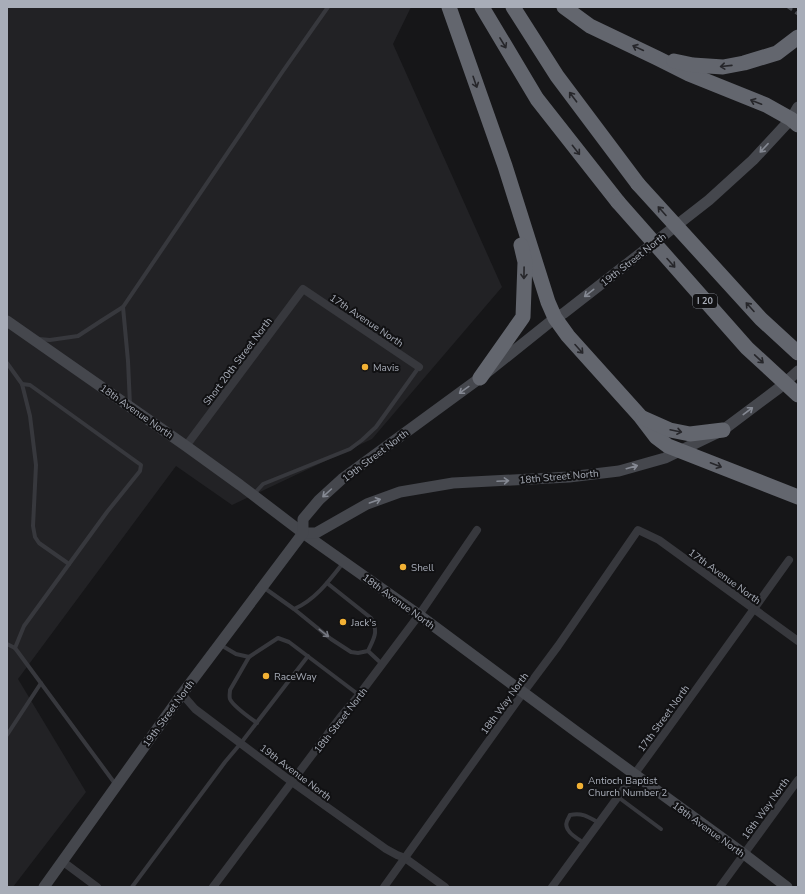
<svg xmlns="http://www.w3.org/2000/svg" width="805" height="894" font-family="'Nunito Sans',sans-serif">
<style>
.built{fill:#222225}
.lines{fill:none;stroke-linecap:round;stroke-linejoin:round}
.lane{stroke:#37383d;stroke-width:4}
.street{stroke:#37383d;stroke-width:8}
.secondary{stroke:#45474d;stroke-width:11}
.highway{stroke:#63666e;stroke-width:15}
.rail{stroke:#4a4c52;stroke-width:3;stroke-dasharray:5 4;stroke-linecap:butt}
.highway-bridge{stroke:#63666e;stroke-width:15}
.oneway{stroke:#26262a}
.oneway2{stroke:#858993}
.oneway3{stroke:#757881}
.poi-dot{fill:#f2b134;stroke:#111113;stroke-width:1.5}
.labels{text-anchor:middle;stroke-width:4;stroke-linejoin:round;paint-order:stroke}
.shield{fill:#111113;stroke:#7b7e86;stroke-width:1}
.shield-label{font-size:9px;font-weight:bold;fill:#a8adb8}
.street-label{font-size:10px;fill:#a8adb8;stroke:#111113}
.poi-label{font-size:10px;fill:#a8adb8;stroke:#111113;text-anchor:start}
</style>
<rect width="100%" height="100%" fill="#161618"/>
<polygon class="built" points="7,7 411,7 393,44 502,287 372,439 232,505 176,466 18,679 86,792 13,887 7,887"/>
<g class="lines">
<g class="lane">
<polyline points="39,339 50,340 78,336 101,321 123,307"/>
<polyline points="7,363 22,384 30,416 36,465 33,526 35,537 39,543 69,564"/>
<polyline points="130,405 128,361 123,307 283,71 328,7"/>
<polyline points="254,494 263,484 350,449 362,440 376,427 419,367"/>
<path d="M263,587L294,609C315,600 329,581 343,563"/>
<path d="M294,609L331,639L351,652L358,653L368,651C374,638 379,632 371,618L327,583"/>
<polyline points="7,644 15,648 116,785"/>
<polyline points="219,644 236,654 249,657 278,638 289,642 359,695"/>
<polyline points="15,648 24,626 107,512 140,471 141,465 30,385 22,384"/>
<polyline points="368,651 382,664"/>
<path d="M249,657L230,690C230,693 229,696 230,699C233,706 250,718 257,723"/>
<polyline points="7,735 41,683"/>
<polyline points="618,797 661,829"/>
<path d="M584,843C577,838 563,831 567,821C568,819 569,817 570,815C582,812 589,817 599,823"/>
<polyline points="132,887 225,762 241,743 308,656"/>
</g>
<g class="street">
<polyline points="186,446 303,289 419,367"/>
<polyline points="182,694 195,709 292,782 386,849 397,855 405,858 445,887"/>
<polyline points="62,861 97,887"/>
<polyline points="213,887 342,715 359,695 419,615 477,530"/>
<polyline points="384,887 523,693 558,646 638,530 659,540 798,641"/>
<polyline points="552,887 669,727 789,560"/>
<polyline points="720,887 798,780"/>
</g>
<g class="secondary">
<polyline points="7,321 186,446 240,485 303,533 419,615 578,733 744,854 787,887"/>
<polyline points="303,533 316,533 367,504 400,492 453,483 569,477 619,471 665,458 723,430 779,388 798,371"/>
<polyline points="44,887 182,694 303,533 303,519 319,500 342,479 480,378 555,318 564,313 709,200 753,160 791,119 798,107"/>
</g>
<g class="highway">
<polyline points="449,7 505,166 548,302 555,318 568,336 640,416 656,437 668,446 798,497"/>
<polyline points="482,7 537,99 618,202"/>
<polyline points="513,7 557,76 638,184"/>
<polyline points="564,7 590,26 657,58 689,74 766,105 791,119 798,125"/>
<polyline points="674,61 693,65 723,67 744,63 777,53 798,37"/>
<polyline points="480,378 523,317 525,262 521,245"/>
<polyline points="643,418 670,430 690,434 723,430"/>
</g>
<polyline class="rail" points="788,7 798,14"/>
<g class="highway-bridge">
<polyline points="638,184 761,319 798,353"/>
<polyline points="618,202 747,348 798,395"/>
</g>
</g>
<defs><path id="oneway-shaft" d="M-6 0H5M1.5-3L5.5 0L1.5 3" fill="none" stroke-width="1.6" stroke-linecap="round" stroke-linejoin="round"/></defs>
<g class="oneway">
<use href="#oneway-shaft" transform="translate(503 43) rotate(59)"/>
<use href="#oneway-shaft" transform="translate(638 48) rotate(-155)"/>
<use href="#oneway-shaft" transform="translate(726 66) rotate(174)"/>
<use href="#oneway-shaft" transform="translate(475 82) rotate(71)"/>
<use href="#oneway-shaft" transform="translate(573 97) rotate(-127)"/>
<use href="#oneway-shaft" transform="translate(756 102) rotate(-159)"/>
<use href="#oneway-shaft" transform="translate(576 150) rotate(52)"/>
<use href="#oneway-shaft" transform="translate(662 211) rotate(-132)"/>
<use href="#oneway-shaft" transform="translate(671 263) rotate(48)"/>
<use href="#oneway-shaft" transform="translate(524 273) rotate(91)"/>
<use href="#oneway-shaft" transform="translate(750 307) rotate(-132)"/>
<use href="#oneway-shaft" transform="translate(579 349) rotate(48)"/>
<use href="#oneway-shaft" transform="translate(759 359) rotate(43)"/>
<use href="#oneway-shaft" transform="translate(676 431) rotate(12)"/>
<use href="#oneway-shaft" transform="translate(716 465) rotate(21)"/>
</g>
<g class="oneway2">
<use href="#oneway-shaft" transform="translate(764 148) rotate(133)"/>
<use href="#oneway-shaft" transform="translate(589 293) rotate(142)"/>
<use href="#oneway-shaft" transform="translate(464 390) rotate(144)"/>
<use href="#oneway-shaft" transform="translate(748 411) rotate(-37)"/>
<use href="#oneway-shaft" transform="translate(632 467) rotate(-16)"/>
<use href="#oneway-shaft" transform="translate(503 481) rotate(-3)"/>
<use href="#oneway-shaft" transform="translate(327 493) rotate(138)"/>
<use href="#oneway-shaft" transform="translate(375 501) rotate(-19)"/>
</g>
<use class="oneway3" href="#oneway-shaft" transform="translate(324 633) rotate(38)"/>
<g class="poi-dot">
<circle cx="365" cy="367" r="4"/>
<circle cx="403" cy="567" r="4"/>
<circle cx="343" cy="622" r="4"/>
<circle cx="266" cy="676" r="4"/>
<circle cx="580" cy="786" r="4"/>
</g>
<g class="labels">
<rect class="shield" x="693" y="294" width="24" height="14" rx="3"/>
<g class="shield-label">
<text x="705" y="304">I 20</text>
</g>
<g class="street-label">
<text transform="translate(633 259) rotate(-38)" y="4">19th Street North</text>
<text transform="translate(367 320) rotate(34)" y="4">17th Avenue North</text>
<text transform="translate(237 361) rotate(-53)" y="4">Short 20th Street North</text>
<text transform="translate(137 411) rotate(35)" y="4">18th Avenue North</text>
<text transform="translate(375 455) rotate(-37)" y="4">19th Street North</text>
<text transform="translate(559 476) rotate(-5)" y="4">18th Street North</text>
<text transform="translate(725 576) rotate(36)" y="4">17th Avenue North</text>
<text transform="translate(399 601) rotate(36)" y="4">18th Avenue North</text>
<text transform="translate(504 703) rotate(-54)" y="4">18th Way North</text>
<text transform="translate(168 713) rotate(-54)" y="4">19th Street North</text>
<text transform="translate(663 718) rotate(-54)" y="4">17th Street North</text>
<text transform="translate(340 720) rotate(-52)" y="4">18th Street North</text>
<text transform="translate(296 772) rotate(37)" y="4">19th Avenue North</text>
<text transform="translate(765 808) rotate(-54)" y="4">16th Way North</text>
<text transform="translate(709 829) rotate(36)" y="4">18th Avenue North</text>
</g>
<g class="poi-label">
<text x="373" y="371">Mavis</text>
<text x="411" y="571">Shell</text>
<text x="351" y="626">Jack's</text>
<text x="274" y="680">RaceWay</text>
<text x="588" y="784">Antioch Baptist<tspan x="588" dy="12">Church Number 2</tspan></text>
</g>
</g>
<rect width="805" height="894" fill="none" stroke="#a8adb8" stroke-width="16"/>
</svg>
